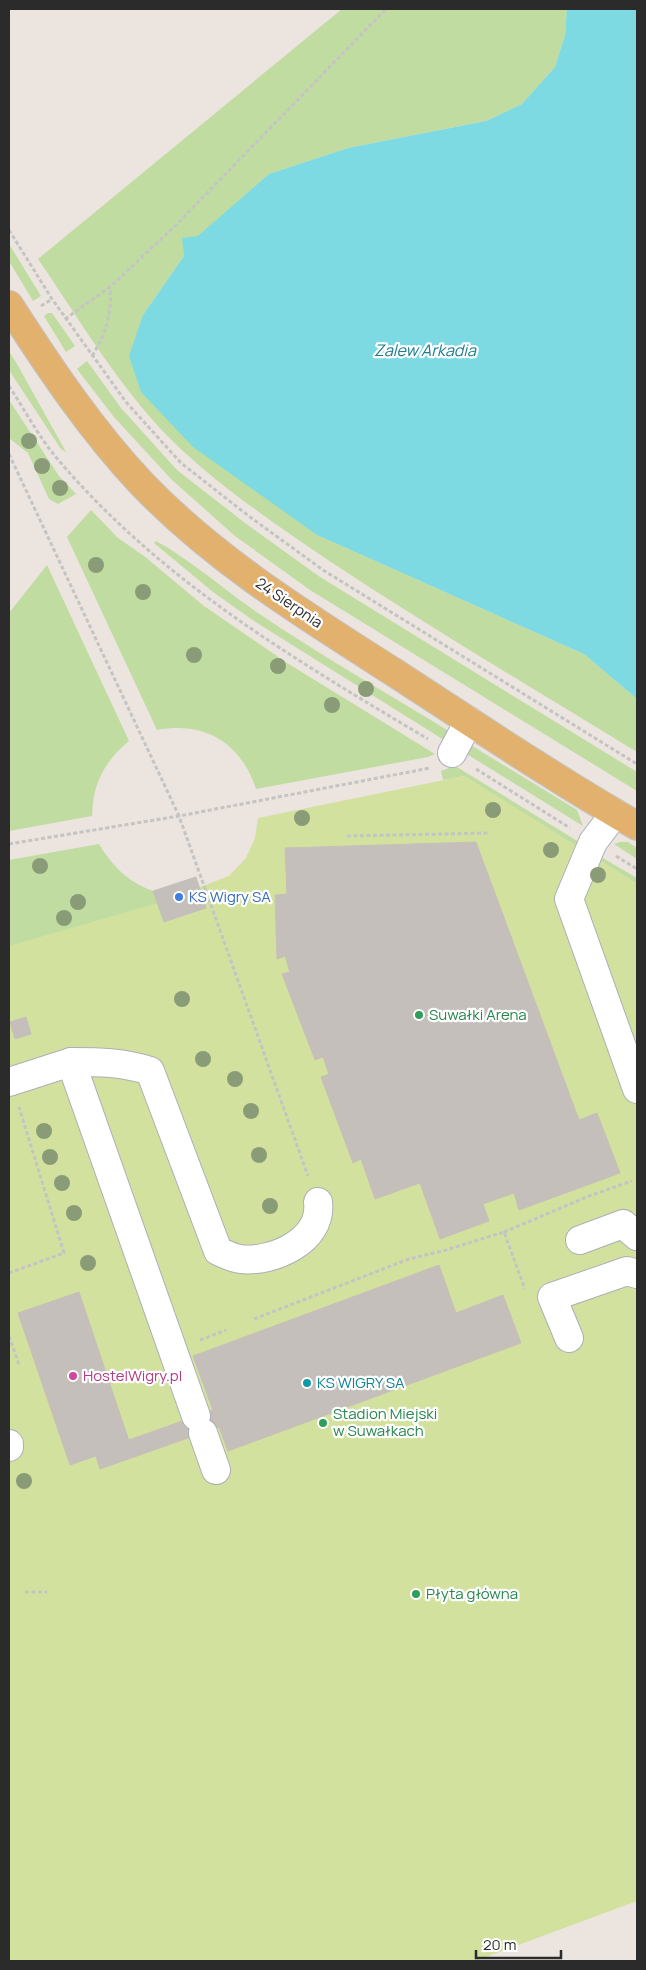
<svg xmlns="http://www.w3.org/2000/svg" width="646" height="1970" font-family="Manrope,sans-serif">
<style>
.green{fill:#c0dca1}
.pitch{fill:#d2e29e}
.water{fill:#7ddae2}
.building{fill:#c4bfba;stroke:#c7bfb8}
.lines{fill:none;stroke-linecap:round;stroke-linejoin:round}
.minor-casing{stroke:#abafb6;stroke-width:30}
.major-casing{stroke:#c4c4c4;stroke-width:30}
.path{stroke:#c4c4c4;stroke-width:3;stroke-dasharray:4 2.5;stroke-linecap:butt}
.minor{stroke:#fff;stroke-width:28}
.major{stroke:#e2b16d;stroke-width:28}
.tree{fill:#8a9c77}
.shop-dot{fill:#3f7fe0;stroke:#fff;stroke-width:2}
.leisure-dot{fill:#2e9e5b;stroke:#fff;stroke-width:2}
.hotel-dot{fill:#d1479c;stroke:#fff;stroke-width:2}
.culture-dot{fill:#0f9aa8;stroke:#fff;stroke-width:2}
.labels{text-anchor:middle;stroke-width:4.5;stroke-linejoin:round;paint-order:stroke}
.street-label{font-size:15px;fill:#2b2b2b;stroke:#fff}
.shop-label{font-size:15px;fill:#366cbe;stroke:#fff;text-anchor:start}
.leisure-label{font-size:15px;fill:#27864d;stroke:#fff;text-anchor:start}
.hotel-label{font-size:15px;fill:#b23c85;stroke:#fff;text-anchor:start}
.culture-label{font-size:15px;fill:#0d838f;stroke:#fff;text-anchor:start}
.water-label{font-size:16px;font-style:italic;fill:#1b7c8f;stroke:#fff}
</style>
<rect width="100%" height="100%" fill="#ebe4df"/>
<g class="green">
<path d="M342,9H567L565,35L555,67L522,104L486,121L348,148L269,174L198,237L183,238L184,256L143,315L317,535L584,654L637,699V752C533,688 427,626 325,558C277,525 226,491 183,451C125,398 82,323 38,259Z"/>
<polygon points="9,244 41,296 33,301 9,261"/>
<polygon points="48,313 52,313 75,346 66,352 44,316"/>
<polygon points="9,351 17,364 66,452 61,449 9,370"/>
<polygon points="87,361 121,408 177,470 245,523 320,577 637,772 637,791 310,590 235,536 171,479 114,417 77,369"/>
<polygon points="9,400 59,476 76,494 58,504 49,499 28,453 9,438"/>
<path d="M91,510L118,538L144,556L204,606L287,663L435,754L428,757L256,789C241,743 205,721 157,730L67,537Z"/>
<path d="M156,541C194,562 225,591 261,615C322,656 385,692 447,730L448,734L444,740L254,621L213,592L154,543Z"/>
<path d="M47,565L129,741C104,762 93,783 92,816L9,831V613Z"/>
<polygon points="469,744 577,810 583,826 462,751"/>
<polygon points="452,764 579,842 576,846 464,776 443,780 441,771 449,768"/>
<polygon points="620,842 628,842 637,848 637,859 614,844"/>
<path d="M99,844C113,867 128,882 153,891L164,922L9,1064V860Z"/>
<polygon points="601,857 637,878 637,884 599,860"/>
</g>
<polygon class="pitch" points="464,776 637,884 637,1901 475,1961 9,1961 9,946 158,903 229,876 246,858 255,838 258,818"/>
<polygon class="water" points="567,9 637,9 637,699 584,654 317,535 193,447 141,392 129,356 143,315 184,256 182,238 198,236 269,174 348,148 486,121 522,104 555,67 565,35"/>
<g class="building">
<polygon points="476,842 579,1120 597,1113 620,1173 519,1210 514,1193 483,1204 489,1221 440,1239 420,1183 375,1199 361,1159 353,1163 321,1077 329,1074 323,1057 315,1060 282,974 290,972 285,956 277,959 275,895 287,894 285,848"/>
<polygon points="196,877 206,908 164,922 153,891"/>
<polygon points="26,1017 31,1034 15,1039 10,1022"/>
<polygon points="439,1265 456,1313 503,1295 521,1343 228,1451 193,1356"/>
<polygon points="79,1292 130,1444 70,1465 18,1313"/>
<polygon points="213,1410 219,1427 100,1469 96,1456 130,1444 129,1440"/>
</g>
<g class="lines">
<defs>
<g id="minor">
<polyline points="452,753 469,721"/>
<polyline points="615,813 593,842 569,899 637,1089"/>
<path d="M71,1062C99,1062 123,1062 150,1071L218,1251C225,1254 233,1258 240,1259C272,1263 323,1241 318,1202"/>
<polyline points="9,1082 71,1062 196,1416"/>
<polyline points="580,1240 623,1224 637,1236"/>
<polyline points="569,1338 552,1297 627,1271 637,1274"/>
<polyline points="203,1433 216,1470"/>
<polyline points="9,1444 9,1447"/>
</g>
<path id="major" d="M9,305C49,367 91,430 142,484C216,561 306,616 395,673C475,725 554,778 637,826"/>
</defs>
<use href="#minor" class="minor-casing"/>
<use href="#major" class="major-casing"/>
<g class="path">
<polyline points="9,230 52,299 126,402 181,463 250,517 323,570 637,764"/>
<polyline points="41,306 52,299"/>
<polyline points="65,319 110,287 174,227 386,9"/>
<path d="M92,356C106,334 112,314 110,287"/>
<path d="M9,386C24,409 38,435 55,456C158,579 292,658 428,739"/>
<polyline points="9,454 179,816 308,1176"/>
<polyline points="476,769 570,828"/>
<polyline points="347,836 489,833"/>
<polyline points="9,844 179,816 430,768"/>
<polyline points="616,856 637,869"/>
<polyline points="504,1232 589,1196 632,1181"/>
<polyline points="9,1273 64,1253 19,1107"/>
<polyline points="254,1319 409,1259 446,1250 504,1232 525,1289"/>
<polyline points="9,1336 19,1365"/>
<polyline points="200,1340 226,1330"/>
<polyline points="25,1592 47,1592"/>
</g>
<use href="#minor" class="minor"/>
<use href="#major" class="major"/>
</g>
<g class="tree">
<circle cx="29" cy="441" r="8"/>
<circle cx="42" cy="466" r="8"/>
<circle cx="60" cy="488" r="8"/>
<circle cx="96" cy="565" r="8"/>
<circle cx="143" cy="592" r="8"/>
<circle cx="194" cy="655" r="8"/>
<circle cx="278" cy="666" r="8"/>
<circle cx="366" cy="689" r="8"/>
<circle cx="332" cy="705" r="8"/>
<circle cx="493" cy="810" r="8"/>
<circle cx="302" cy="818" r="8"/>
<circle cx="551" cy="850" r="8"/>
<circle cx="40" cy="866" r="8"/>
<circle cx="598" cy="875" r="8"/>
<circle cx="78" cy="902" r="8"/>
<circle cx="64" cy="918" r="8"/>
<circle cx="182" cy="999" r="8"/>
<circle cx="203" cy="1059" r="8"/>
<circle cx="235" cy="1079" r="8"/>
<circle cx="251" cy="1111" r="8"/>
<circle cx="44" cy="1131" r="8"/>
<circle cx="259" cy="1155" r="8"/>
<circle cx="50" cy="1157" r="8"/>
<circle cx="62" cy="1183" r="8"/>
<circle cx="270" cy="1206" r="8"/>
<circle cx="74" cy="1213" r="8"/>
<circle cx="88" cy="1263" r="8"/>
<circle cx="24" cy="1481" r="8"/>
</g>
<circle class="shop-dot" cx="179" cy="897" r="5"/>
<g class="leisure-dot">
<circle cx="419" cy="1015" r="5"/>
<circle cx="323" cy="1423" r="5"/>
<circle cx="416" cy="1594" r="5"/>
</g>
<circle class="hotel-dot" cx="73" cy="1376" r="5"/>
<circle class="culture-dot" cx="307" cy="1383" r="5"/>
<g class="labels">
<g class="street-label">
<text transform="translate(289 603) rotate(34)" y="5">24 Sierpnia</text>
</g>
<g class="shop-label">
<text x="189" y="902">KS Wigry SA</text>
</g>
<g class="leisure-label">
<text x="429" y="1020">Suwałki Arena</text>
<text x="333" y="1419">Stadion Miejski<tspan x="333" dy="17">w Suwałkach</tspan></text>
<text x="426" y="1599">Płyta główna</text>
</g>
<g class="hotel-label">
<text x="83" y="1381">HostelWigry.pl</text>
</g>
<g class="culture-label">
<text x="317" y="1388">KS WIGRY SA</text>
</g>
<g class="water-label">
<text x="425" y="356">Zalew Arkadia</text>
</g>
</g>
<rect width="646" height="1970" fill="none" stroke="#2b2b2b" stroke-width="20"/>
<path d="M476 1950v8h85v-8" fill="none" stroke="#2b2b2b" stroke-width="2.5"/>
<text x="483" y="1950" font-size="15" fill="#2b2b2b" stroke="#ffffff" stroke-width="4" paint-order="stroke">20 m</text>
</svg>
